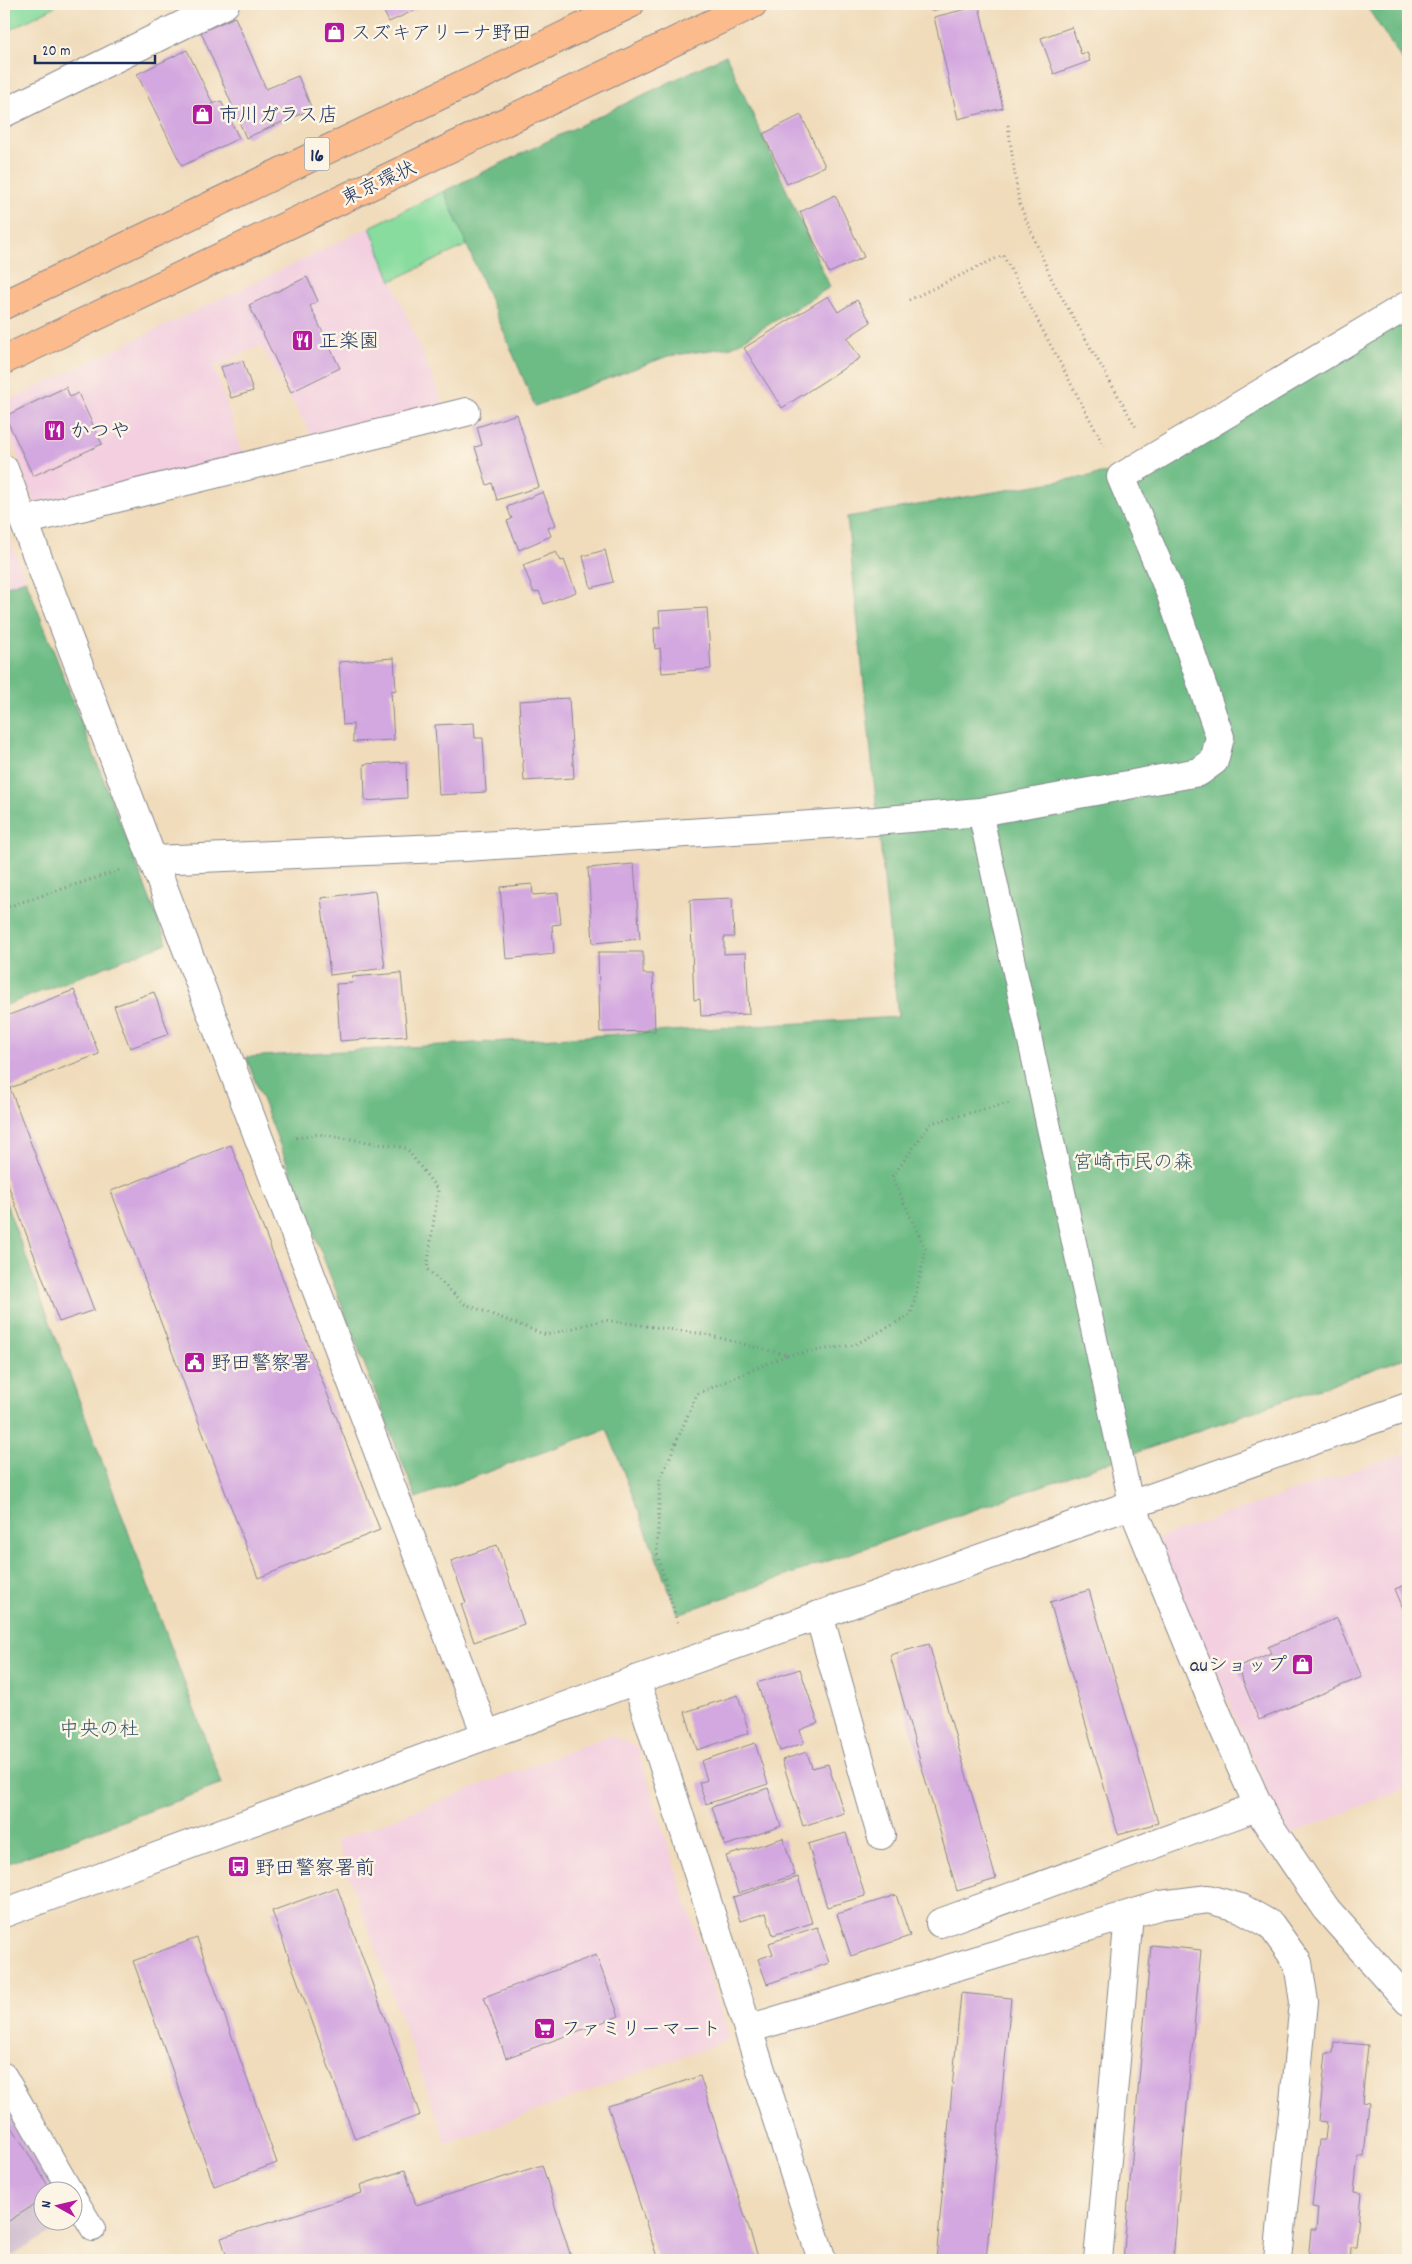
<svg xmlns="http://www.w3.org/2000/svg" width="1412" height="2264" font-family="Dekko,'Klee One',sans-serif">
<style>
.built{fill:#f3cfe0}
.industrial{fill:#cfbdcf}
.green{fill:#87dc9e;stroke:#51867e}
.forest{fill:#6dbc85;stroke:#447672}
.building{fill:#d3a7e0}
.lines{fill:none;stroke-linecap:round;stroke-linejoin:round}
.service-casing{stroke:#86868c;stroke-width:26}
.minor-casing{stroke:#86868c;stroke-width:30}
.tertiary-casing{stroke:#86868c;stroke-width:30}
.trunk-casing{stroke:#86868c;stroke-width:30}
.path{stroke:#86868c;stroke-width:3;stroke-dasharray:1 4;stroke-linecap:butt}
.service{stroke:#fff;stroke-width:24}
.minor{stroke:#fff;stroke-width:28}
.tertiary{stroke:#fff;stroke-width:28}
.trunk{stroke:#fbbb8d;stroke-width:28}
.labels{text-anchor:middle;stroke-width:5;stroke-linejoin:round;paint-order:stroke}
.shield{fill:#fcf5e5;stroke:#5e6a86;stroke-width:1}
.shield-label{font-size:19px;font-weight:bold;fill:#1b2f5e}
.poi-label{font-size:20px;fill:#1b2f5e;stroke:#fcf5e5;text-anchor:start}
.street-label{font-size:20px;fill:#1b2f5e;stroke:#fcf5e5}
.park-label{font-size:20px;fill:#365a6e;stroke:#fcf5e5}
</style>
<rect width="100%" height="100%" fill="#fcf5e5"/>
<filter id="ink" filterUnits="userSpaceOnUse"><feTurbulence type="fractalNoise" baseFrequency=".02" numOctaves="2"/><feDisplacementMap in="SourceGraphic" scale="10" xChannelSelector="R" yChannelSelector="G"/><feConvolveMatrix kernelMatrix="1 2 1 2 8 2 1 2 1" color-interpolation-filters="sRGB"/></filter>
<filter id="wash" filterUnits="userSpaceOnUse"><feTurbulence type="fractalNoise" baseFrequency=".0096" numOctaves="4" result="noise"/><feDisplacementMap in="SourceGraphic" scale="20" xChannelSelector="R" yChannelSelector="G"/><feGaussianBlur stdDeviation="1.12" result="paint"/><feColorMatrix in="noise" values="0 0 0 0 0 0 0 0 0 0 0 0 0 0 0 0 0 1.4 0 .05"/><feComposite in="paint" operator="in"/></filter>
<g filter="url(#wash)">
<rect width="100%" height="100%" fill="#f0dcbb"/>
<g class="built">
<polygon points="370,227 443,404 312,436 261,346 214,366 243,454 36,507 4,418 9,400"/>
<polygon points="4,524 26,580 4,587"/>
<polygon points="1408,1452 1408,1787 1289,1835 1275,1809 1157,1538"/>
<polygon points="611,1735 637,1747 730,2039 447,2144 336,1841"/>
</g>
<polygon class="industrial" points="4,2095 59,2191 42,2192 42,2222 63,2222 61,2226 6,2260 4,2260"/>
<g class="green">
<polygon points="4,4 55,4 56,6 4,33"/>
<polygon points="444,191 467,245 391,281 370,227"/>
</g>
<g class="forest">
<polygon points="1365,4 1408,4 1408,69"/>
<polygon points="726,55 830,287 732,347 668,356 535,406 444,191"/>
<polygon points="1408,315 1408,1357 678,1614 607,1429 416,1498 246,1057 898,1017 847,517 1107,473 1115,487"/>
<polygon points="26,580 167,943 4,1006 4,587"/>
<polygon points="4,1198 222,1784 4,1865"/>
</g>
<g id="blocks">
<g class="building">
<polygon points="380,4 428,4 389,22"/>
<polygon points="929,4 957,4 931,11"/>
<polygon points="979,6 1003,108 958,119 934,17"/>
<polygon points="235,17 266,89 298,76 312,109 246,138 201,32"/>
<polygon points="1072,27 1081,54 1087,52 1090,61 1054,74 1041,38"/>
<polygon points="187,50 213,104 221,101 239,138 182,166 137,74"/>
<polygon points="801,115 825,166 787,184 763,134"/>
<polygon points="835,195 864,257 829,273 800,212"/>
<polygon points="307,277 318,301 310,306 340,368 291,392 249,305"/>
<polygon points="828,296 838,312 857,300 871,322 847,338 860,358 782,408 744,348"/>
<polygon points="243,361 253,391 231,398 221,367"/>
<polygon points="66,387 70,397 78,393 102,444 33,476 5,416"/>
<polygon points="517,414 539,487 497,500 492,483 487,485 475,447 482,445 477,427"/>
<polygon points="543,492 556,525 548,528 551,536 519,550 507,521 512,519 507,507"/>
<polygon points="605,550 613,582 591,588 583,556"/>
<polygon points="556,552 561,561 564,560 576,592 544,604 539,591 534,593 523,565"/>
<polygon points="707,608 711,669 662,673 660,648 655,649 654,628 660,628 659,611"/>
<polygon points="394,658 396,690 391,691 394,740 353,742 353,724 343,725 339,662"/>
<polygon points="569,698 574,778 524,781 519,701"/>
<polygon points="474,723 475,738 483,738 486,792 439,795 435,725"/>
<polygon points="406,762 407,798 365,801 364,764"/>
<polygon points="634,864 640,939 593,943 588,868"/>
<polygon points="532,884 533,895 558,893 561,924 552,925 554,954 506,959 500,887"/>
<polygon points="375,891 385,968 330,975 321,898"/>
<polygon points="732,898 734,937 724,937 724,954 746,953 749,1014 701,1016 700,999 694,1000 690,900"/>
<polygon points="598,952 643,952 643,974 653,974 655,1031 600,1032"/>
<polygon points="401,973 407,1036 340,1041 336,984 353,983 352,977"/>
<polygon points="74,990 99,1054 10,1088 94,1310 59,1322 4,1174 4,1017"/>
<polygon points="154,992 169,1034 130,1048 114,1006"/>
<polygon points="231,1145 380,1530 258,1578 111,1191"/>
<polygon points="497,1545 524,1624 474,1642 461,1604 466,1603 451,1561"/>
<polygon points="1408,1584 1408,1620 1395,1589"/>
<polygon points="1089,1590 1158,1823 1118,1834 1050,1602"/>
<polygon points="1337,1618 1362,1677 1259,1720 1237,1667 1271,1653 1268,1647"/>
<polygon points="929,1644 996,1879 957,1891 890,1655"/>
<polygon points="800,1669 818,1723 800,1730 804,1743 780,1751 757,1683"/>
<polygon points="738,1695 749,1733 697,1750 685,1712"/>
<polygon points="755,1743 768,1784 706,1804 699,1783 707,1780 701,1761"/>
<polygon points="807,1752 812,1768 828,1764 844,1813 803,1826 782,1760"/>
<polygon points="768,1788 781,1826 725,1846 712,1807"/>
<polygon points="846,1833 865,1896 827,1907 808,1844"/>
<polygon points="783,1838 795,1875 738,1893 726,1856"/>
<polygon points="798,1877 812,1923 773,1935 766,1913 740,1921 733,1897"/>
<polygon points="337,1887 420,2115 355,2139 272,1911"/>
<polygon points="896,1895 910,1936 851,1956 837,1914"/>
<polygon points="817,1927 829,1963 767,1984 758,1959 773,1954 769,1943"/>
<polygon points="197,1938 277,2163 214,2186 133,1961"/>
<polygon points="1151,1945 1201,1950 1173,2260 1123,2260"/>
<polygon points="596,1955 619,2016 506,2058 484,1997"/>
<polygon points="961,1993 1011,1998 986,2260 936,2260"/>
<polygon points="1334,2042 1368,2045 1362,2102 1369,2103 1364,2156 1358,2156 1354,2192 1361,2193 1356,2247 1351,2247 1350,2260 1308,2260 1311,2230 1316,2230 1318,2208 1312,2207 1319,2140 1325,2140 1327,2122 1319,2121 1326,2053 1333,2053"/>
<polygon points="700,2076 759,2260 658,2260 608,2106"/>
<polygon points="4,2114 52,2192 42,2192 42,2200 4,2224"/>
<polygon points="542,2165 572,2260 228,2260 221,2238 362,2193 360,2185 405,2170 416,2205"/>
</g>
</g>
</g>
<g filter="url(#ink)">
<use href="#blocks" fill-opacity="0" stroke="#86868c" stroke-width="1"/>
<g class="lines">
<defs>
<g id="service">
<polyline points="980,812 1131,1503"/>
<polyline points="4,2075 71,2192"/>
<polyline points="72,2194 93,2229"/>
</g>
<g id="minor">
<polyline points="4,113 225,4"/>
<polyline points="4,469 486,1735"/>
<polyline points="24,521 466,412"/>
<polyline points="153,860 465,847 875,821 980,812 1199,772 1214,761 1220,737 1170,592 1121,477 1408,305"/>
<polyline points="1131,1503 1218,1716 1264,1818 1326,1909 1408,2001"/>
<polyline points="819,1615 881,1835"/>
<polyline points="636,1680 822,2260"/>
<polyline points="940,1923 1259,1806"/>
<polyline points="748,2029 1161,1905 1208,1899 1241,1908 1271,1925 1298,1963 1304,2002 1278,2260"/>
<polyline points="1098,2260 1129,1915"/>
</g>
<polyline id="tertiary" points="4,1913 636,1680 1408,1407"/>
<g id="trunk">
<polyline points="4,305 630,4"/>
<polyline points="4,360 753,4"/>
</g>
</defs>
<use href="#service" class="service-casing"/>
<use href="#minor" class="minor-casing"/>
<use href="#tertiary" class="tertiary-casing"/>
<use href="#trunk" class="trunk-casing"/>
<g class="path">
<polyline points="1008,125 1019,203 1052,280 1137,429"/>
<polyline points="909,300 1003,255 1104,446"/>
<polyline points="4,908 120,870"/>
<polyline points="296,1138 318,1134 406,1148 438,1190 427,1269 465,1304 546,1335 604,1320 704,1334 787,1355 697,1394 660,1480 657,1554 678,1624"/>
<polyline points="787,1355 854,1345 911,1315 926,1250 892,1177 931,1123 1009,1103"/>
</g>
<use href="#service" class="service"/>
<use href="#minor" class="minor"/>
<use href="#tertiary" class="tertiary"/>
<use href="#trunk" class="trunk"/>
</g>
</g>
<defs>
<symbol id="shop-square" viewBox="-11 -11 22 22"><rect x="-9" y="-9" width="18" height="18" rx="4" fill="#b5179e" stroke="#fcf5e5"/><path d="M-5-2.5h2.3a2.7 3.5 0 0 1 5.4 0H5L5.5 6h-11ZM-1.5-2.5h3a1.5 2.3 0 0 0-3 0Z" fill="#fff"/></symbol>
<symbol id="restaurant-square" viewBox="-11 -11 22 22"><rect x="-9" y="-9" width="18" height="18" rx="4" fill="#b5179e" stroke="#fcf5e5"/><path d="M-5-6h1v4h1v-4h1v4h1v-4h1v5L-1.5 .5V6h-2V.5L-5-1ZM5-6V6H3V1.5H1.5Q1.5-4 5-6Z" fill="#fff"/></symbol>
<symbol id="civic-square" viewBox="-11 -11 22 22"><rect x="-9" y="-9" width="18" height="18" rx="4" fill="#b5179e" stroke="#fcf5e5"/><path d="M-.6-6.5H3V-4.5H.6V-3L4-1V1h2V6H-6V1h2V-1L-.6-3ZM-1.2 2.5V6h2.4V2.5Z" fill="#fff"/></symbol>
<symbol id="bus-square" viewBox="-11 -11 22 22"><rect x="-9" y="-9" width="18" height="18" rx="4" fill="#b5179e" stroke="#fcf5e5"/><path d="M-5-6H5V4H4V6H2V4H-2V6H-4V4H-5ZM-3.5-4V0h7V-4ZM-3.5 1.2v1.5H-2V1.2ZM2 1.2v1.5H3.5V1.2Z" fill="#fff"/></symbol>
<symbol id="supermarket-square" viewBox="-11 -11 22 22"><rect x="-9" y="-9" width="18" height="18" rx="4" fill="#b5179e" stroke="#fcf5e5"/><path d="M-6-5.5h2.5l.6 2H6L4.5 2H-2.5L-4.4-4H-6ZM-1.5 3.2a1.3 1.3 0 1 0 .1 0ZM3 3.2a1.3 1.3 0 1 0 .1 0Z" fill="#fff"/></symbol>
</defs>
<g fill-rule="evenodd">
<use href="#shop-square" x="322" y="20" width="25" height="25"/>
<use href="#shop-square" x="190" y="102" width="25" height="25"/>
<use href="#restaurant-square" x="290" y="328" width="25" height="25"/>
<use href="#restaurant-square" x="42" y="418" width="25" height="25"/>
<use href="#civic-square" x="182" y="1350" width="25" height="25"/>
<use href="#shop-square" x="1290" y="1652" width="25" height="25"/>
<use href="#bus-square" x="226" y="1854" width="25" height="25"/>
<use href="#supermarket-square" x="532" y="2016" width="25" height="25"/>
</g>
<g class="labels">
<rect class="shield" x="304.5" y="137.5" width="25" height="33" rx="4"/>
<g class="shield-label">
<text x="317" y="161">16</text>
</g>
<g class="poi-label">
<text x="351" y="39">スズキアリーナ野田</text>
<text x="219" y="121">市川ガラス店</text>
<text x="319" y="347">正楽園</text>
<text x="70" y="437">かつや</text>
<text x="211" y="1369">野田警察署</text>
<text x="1287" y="1671" text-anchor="end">auショップ</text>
<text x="255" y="1874">野田警察署前</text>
<text x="561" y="2035">ファミリーマート</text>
</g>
<g class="street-label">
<text transform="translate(378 182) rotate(-25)" y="7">東京環状</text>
</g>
<g class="park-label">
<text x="1133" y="1168">宮崎市民の森</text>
<text x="99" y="1735">中央の杜</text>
</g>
</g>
<rect width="1412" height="2264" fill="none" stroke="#fcf5e5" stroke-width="20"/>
<g transform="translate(58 2206) rotate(278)"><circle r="24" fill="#fcf5e5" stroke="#a2a6af"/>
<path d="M0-4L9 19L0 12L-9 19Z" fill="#b5179e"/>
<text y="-8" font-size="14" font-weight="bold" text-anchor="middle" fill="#1b2f5e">N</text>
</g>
<path d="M35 55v8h120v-8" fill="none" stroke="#1b2f5e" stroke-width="2.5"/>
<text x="42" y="55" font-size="15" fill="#1b2f5e" stroke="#fcf5e5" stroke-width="4" paint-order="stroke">20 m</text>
</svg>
